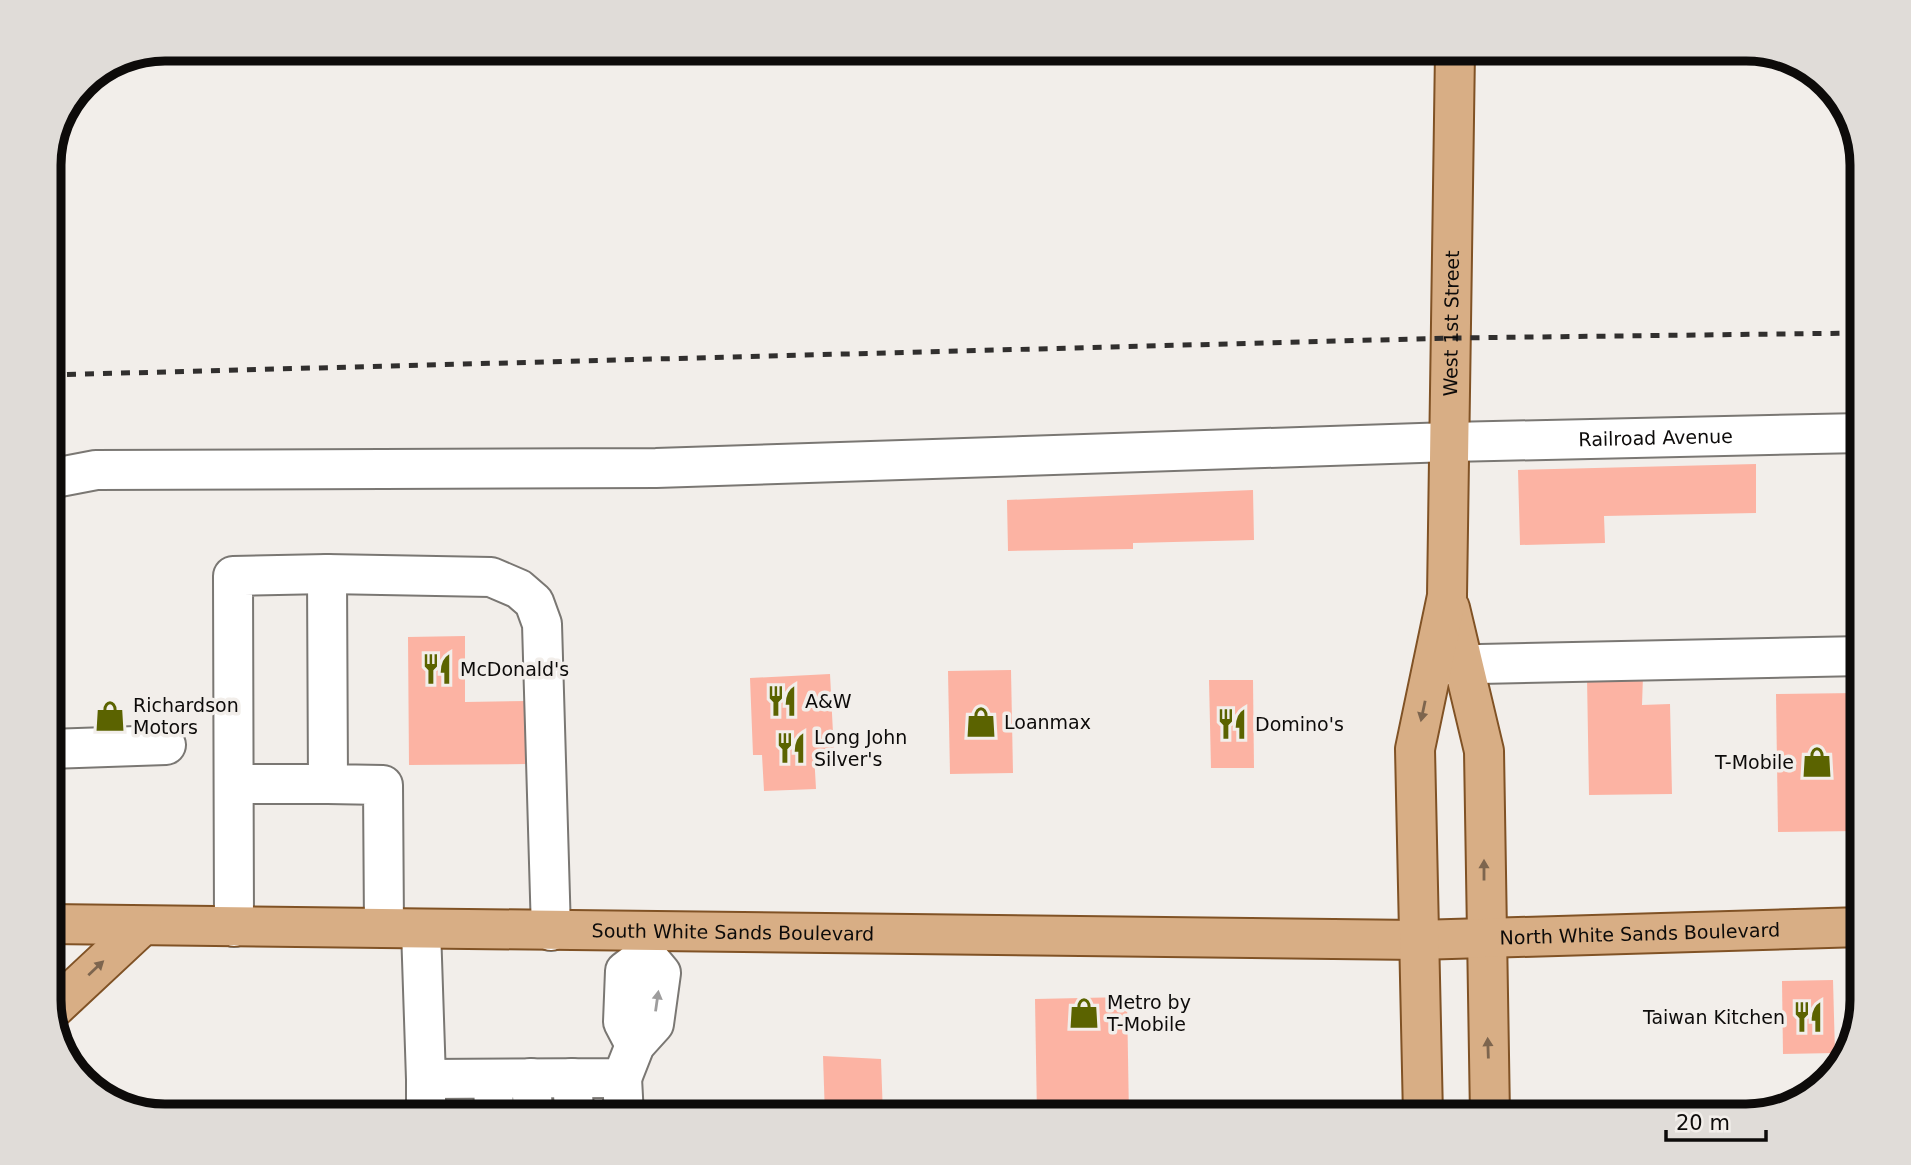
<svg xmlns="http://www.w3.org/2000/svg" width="1911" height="1165" font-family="'DejaVu Sans',sans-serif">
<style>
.building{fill:#fcb3a3}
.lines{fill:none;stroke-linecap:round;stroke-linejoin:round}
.minor-casing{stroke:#7a7773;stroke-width:42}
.major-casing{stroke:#805225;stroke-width:42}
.minor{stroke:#fff;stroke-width:38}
.major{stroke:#d8ae85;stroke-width:38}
.rail{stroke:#312f2e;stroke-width:5;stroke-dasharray:9 9;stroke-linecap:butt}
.oneway{fill:#7d654e}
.oneway2{fill:#9e9d9d}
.labels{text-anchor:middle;stroke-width:7;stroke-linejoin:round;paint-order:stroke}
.street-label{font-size:19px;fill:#0d0b0a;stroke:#f2eeea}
.poi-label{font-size:19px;fill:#0d0b0a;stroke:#f2eeea;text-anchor:start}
.rim{fill:none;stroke:#0d0b0a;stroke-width:9}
</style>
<rect width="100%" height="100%" fill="#f2eeea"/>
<g class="building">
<polygon points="1756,464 1756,513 1604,516 1605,543 1520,545 1518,470"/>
<polygon points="1253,490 1254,540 1133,543 1133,549 1008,551 1007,500"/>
<polygon points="465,636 465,702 527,701 527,764 409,765 408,637"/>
<polygon points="1011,670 1013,773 950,774 948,671"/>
<polygon points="830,674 834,753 814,753 816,789 764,791 762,755 753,755 750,678"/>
<polygon points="1643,676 1642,705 1670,704 1672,794 1589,795 1587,677"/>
<polygon points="1209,680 1253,680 1254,768 1211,768"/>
<polygon points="1856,693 1858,831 1778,832 1776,694"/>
<polygon points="1833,980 1835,1053 1783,1054 1782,981"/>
<polygon points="1127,997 1129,1116 1037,1116 1035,999"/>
<polygon points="823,1056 881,1059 883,1116 825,1116"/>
<polygon points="605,1109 605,1116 472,1116 472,1114"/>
</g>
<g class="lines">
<defs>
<g id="minor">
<path id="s1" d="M49,479L96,470L656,468L1450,442L1862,433"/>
<polyline points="327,574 328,784 383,785 384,928"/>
<polyline points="1433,665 1862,656"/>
<polyline points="49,749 166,745"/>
<polyline points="234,784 328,784"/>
<polyline points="234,927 233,576 327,574 491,577 519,589 534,602 542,624 551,931"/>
<polyline points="421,929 426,1079 622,1078 635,1045 654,1024 661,973 646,955"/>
<polyline points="635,1045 623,1022 625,971 646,955 648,931"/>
<polyline points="531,1078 533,1112"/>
<polyline points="572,1078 574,1110"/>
<polyline points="622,1078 624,1116"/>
<polyline points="493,1079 494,1113"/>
<polyline points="426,1116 426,1079"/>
</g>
<g id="major">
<polyline points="1450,608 1484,751 1490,1116"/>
<path id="s2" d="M49,924L1418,940L1862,927"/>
<polyline points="51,1011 142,926"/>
<path id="s3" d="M1423,1116L1415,749L1447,596L1455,51"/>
</g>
</defs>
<use href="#minor" class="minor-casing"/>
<use href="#major" class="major-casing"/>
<use href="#minor" class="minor"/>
<use href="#major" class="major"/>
<polyline class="rail" points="49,375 1452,338 1862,333"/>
</g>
<defs><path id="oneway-solid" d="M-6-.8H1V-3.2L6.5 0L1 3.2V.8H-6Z" transform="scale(1.75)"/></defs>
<g class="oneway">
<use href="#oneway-solid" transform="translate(1423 711) rotate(102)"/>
<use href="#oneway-solid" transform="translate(1484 870) rotate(-90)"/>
<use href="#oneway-solid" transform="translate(96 968) rotate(-43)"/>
<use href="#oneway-solid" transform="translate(1488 1048) rotate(-92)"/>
</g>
<use class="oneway2" href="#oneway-solid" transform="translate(657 1001) rotate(-82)"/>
<defs>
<symbol id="restaurant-bare" viewBox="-9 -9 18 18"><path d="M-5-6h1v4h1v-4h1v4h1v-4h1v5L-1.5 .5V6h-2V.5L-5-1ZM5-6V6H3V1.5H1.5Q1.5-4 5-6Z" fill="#5b6300" stroke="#f2eeea" stroke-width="2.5" paint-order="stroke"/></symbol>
<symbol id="shop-bare" viewBox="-9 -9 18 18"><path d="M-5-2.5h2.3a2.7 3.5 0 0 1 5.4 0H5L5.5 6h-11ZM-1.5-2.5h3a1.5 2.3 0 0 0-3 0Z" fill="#5b6300" stroke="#f2eeea" stroke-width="2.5" paint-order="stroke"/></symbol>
</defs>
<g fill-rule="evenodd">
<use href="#restaurant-bare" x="415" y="647" width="44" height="44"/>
<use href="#restaurant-bare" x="760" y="679" width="44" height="44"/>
<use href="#shop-bare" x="88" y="694" width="44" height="44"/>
<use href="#shop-bare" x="959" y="700" width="44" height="44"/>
<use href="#restaurant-bare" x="1210" y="702" width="44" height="44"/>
<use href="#restaurant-bare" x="769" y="726" width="44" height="44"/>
<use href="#shop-bare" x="1795" y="740" width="44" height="44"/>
<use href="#shop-bare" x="1062" y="991" width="44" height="44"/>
<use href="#restaurant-bare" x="1786" y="995" width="44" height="44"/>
</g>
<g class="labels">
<g class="street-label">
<text dy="7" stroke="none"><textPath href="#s3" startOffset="796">West 1st Street</textPath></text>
<text dy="7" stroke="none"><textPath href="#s1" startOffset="1608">Railroad Avenue</textPath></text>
<text dy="7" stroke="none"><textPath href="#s2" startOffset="684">South White Sands Boulevard</textPath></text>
<text dy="7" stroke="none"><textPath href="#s2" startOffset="1591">North White Sands Boulevard</textPath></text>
</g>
<g class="poi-label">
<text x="460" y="676">McDonald's</text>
<text x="805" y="708">A&amp;W</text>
<text x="133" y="712">Richardson<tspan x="133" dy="22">Motors</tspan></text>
<text x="1004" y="729">Loanmax</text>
<text x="1255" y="731">Domino's</text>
<text x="814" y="744">Long John<tspan x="814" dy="22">Silver's</tspan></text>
<text x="1794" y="769" text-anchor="end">T-Mobile</text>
<text x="1107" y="1009">Metro by<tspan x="1107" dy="22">T-Mobile</tspan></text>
<text x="1785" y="1024" text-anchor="end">Taiwan Kitchen</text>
</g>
</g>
<path d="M0 0H1911V1165H0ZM165 61H1746A104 104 0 0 1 1850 165V1000A104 104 0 0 1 1746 1104H165A104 104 0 0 1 61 1000V165A104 104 0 0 1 165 61Z" fill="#e0dcd8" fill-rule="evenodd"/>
<path class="rim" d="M165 61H1746A104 104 0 0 1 1850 165V1000A104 104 0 0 1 1746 1104H165A104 104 0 0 1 61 1000V165A104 104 0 0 1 165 61Z"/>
<path d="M1666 1130v10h100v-10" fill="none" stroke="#0d0b0a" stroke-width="3.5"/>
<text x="1676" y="1130" font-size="21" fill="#0d0b0a" stroke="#f2eeea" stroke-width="5" paint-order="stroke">20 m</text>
</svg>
